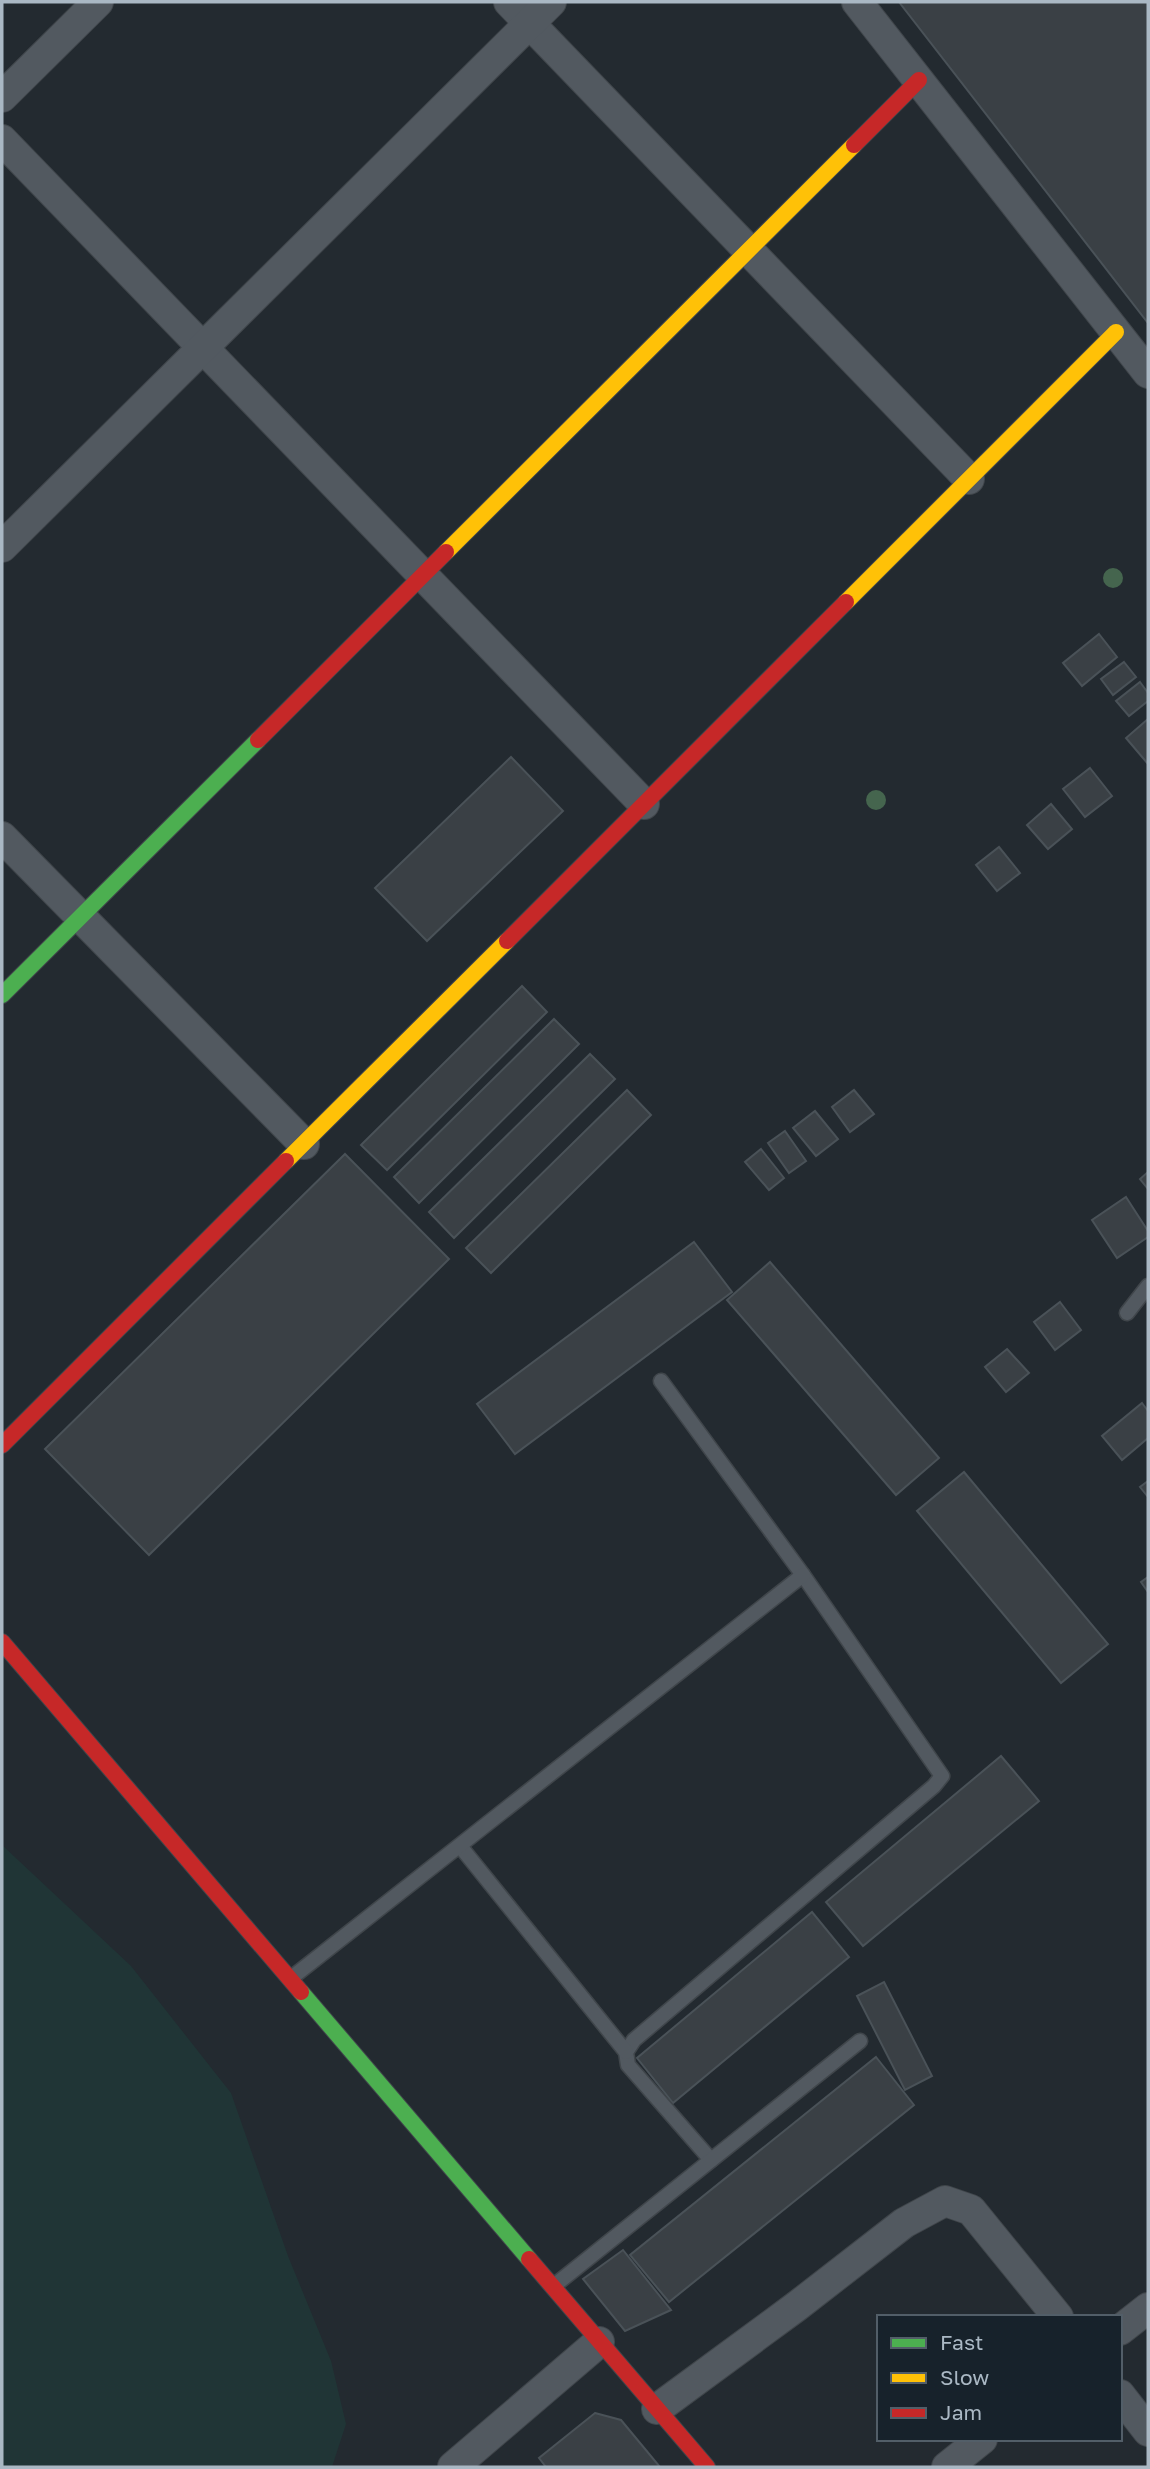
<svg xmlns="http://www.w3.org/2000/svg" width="1150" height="2469" font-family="'Golos Text',sans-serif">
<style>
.green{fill:#203536}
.building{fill:#3a4045;stroke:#4a5258;stroke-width:2}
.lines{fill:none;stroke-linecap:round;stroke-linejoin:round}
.lane-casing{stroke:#40464b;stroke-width:17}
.street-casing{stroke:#40464b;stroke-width:32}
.fast-casing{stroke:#40464b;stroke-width:18}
.slow-casing{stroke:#40464b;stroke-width:18}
.jam-casing{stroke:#40464b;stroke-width:18}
.lane{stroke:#525960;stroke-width:14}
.street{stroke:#525960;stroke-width:30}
.fast{stroke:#4caf50;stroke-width:16}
.slow{stroke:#ffc107;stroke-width:16}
.jam{stroke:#c62828;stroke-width:16}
.tree{fill:#45654e}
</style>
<rect width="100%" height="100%" fill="#232a30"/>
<polygon class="green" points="2,1845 131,1966 231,2093 288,2256 331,2361 346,2424 332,2467 2,2467"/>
<g class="building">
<polygon points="899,2 1148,2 1148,323"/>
<polygon points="1099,634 1117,657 1082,686 1063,663"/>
<polygon points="1124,662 1136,677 1113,695 1101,679"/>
<polygon points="1140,682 1148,693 1148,701 1129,716 1116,701"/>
<polygon points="1148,719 1148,764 1126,738"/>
<polygon points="511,757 563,811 427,941 375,888"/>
<polygon points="1090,768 1112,796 1085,817 1063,789"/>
<polygon points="1051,804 1072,829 1048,849 1027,825"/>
<polygon points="999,847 1020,873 997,891 976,865"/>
<polygon points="522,986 547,1012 387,1170 361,1145"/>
<polygon points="554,1019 579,1044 419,1203 394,1177"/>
<polygon points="590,1054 615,1079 454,1238 429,1212"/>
<polygon points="627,1090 651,1115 491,1273 466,1248"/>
<polygon points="854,1090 874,1114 850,1132 832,1107"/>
<polygon points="815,1111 838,1139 816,1156 793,1128"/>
<polygon points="785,1131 806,1161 789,1173 768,1143"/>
<polygon points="761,1149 784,1178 769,1190 745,1162"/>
<polygon points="345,1154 449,1259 149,1555 45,1449"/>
<polygon points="1148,1172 1148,1189 1140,1179"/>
<polygon points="1126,1197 1148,1231 1148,1237 1117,1258 1092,1220"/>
<polygon points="694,1242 732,1292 515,1454 477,1404"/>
<polygon points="770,1262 939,1458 896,1495 727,1300"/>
<polygon points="1060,1302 1081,1330 1055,1350 1034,1322"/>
<polygon points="1007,1349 1029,1373 1006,1392 985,1367"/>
<polygon points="1142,1403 1148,1411 1148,1438 1122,1460 1102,1436"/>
<polygon points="964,1472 1108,1644 1061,1683 917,1511"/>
<polygon points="1148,1481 1148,1497 1140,1487"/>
<polygon points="1148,1577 1148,1592 1141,1582"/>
<polygon points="1001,1756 1039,1801 863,1946 826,1902"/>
<polygon points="812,1912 849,1957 673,2103 637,2058"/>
<polygon points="884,1982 932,2076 905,2090 857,1996"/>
<polygon points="876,2057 914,2105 669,2302 630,2255"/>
<polygon points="623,2250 671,2310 625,2331 583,2279"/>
<polygon points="595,2413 621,2420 660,2467 546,2467 539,2458"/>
</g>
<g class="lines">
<defs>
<g id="lane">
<polyline points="1127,1313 1148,1286"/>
<polyline points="661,1381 803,1575 942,1776 934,1786 634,2040 626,2052 628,2065 711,2160"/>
<polyline points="460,1846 626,2052"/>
<polyline points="290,1979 803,1575"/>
<polyline points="555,2285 860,2041"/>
</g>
<g id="street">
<polyline points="509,2 969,479"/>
<polyline points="857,2 1148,373"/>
<polyline points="2,97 98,2"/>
<polyline points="2,140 644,804"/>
<polyline points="2,547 551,2"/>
<polyline points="2,837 304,1144"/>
<polyline points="1120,2330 1148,2308"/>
<polyline points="1120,2395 1148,2431"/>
<polyline points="657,2409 797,2306 904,2223 945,2201 971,2210 1058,2317"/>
<polyline points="453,2467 599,2342"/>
<polyline points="947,2467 982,2439"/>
</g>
<g id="fast">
<polyline points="2,995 258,740"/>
<polyline points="301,1992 529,2259"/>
</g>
<g id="slow">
<polyline points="446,552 854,145"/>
<polyline points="846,602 1116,332"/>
<polyline points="286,1161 507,941"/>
</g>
<g id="jam">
<polyline points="854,145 919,80"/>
<polyline points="258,740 446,552"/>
<polyline points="507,941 846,602"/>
<polyline points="2,1445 286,1161"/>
<polyline points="2,1642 301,1992"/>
<polyline points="529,2259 707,2467"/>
</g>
</defs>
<use href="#lane" class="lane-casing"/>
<use href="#street" class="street-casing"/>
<use href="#fast" class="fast-casing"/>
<use href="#slow" class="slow-casing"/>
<use href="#jam" class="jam-casing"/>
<use href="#lane" class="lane"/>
<use href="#street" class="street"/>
<use href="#fast" class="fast"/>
<use href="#slow" class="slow"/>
<use href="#jam" class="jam"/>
</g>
<g class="tree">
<circle cx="1113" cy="578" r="10"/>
<circle cx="876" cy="800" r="10"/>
</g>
<rect width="1150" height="2469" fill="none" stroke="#aab8c4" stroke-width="7"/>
<rect x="877" y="2315" width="245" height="126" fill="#17222b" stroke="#525e68" stroke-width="2"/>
<rect x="891" y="2338" width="35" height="10" fill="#4caf50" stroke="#525e68" stroke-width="2"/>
<text x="940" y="2350" font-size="21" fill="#aab8c4">Fast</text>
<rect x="891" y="2373" width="35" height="10" fill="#ffc107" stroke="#525e68" stroke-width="2"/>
<text x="940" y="2385" font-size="21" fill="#aab8c4">Slow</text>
<rect x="891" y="2408" width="35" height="10" fill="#c62828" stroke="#525e68" stroke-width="2"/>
<text x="940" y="2420" font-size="21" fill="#aab8c4">Jam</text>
</svg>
